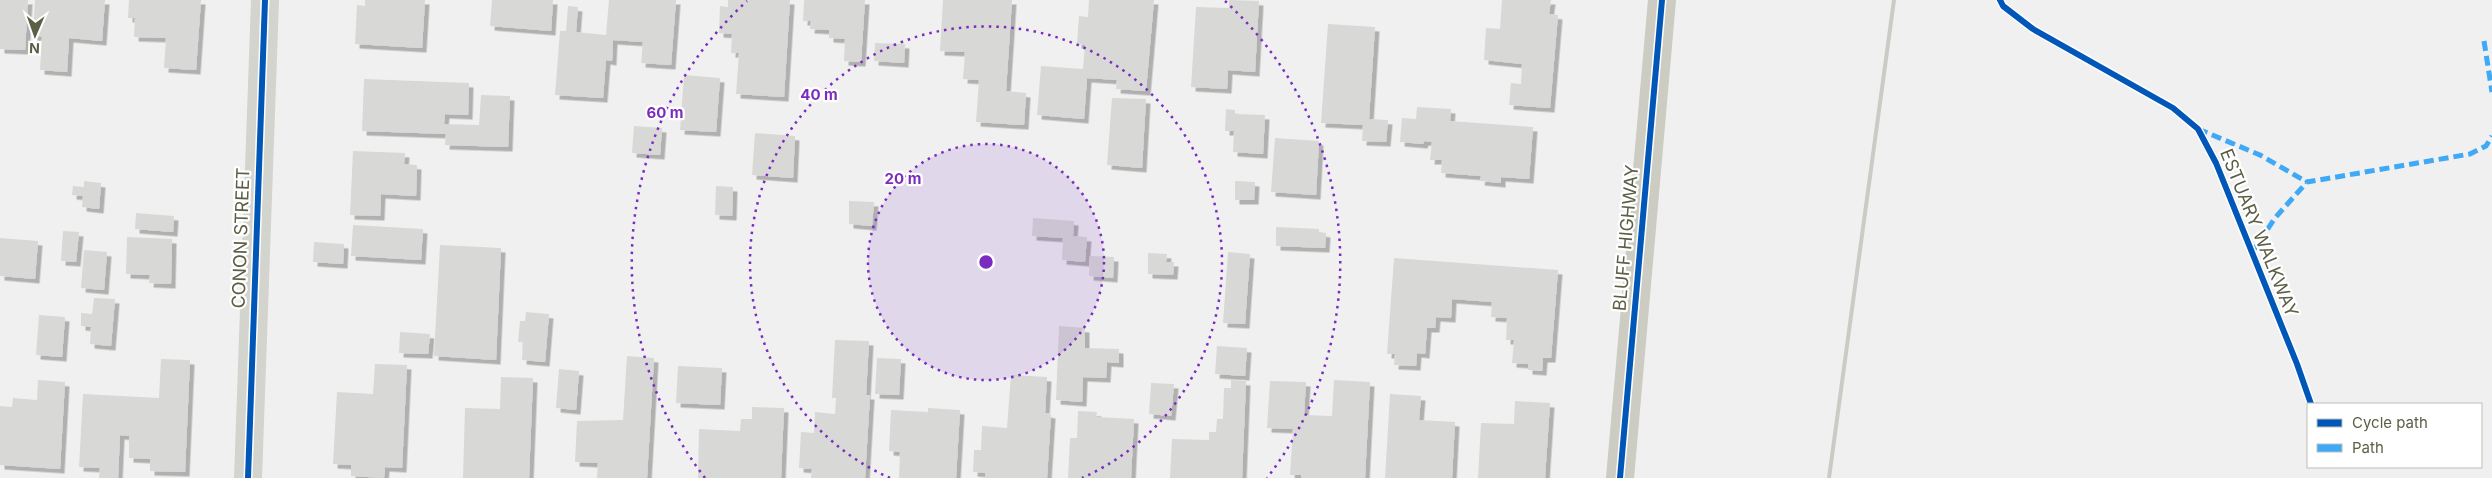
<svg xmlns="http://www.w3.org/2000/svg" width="2492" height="478" font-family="Inter,sans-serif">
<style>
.building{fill:#d8d9d6;filter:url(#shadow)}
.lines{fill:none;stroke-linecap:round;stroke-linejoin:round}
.minor{stroke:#d3d4ce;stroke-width:28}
.trunk{stroke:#ccccc2;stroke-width:28}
.rail{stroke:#cbcbc6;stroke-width:4}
.quiet{stroke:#3fa9f5;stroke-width:5;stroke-dasharray:10 5;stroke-linecap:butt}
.cycleway-casing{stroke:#fff;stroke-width:9}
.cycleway{stroke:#0057b8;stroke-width:6}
.ring{fill:none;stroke:#7b2cbf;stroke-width:2.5;stroke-dasharray:2.5 5}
.labels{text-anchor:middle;stroke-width:4.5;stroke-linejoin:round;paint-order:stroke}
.street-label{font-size:18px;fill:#5c5e45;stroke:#fff}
.centre{fill:#7b2cbf;stroke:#fff;stroke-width:2.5}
.ring-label{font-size:15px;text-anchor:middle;font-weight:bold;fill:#7b2cbf;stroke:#fff;stroke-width:4.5;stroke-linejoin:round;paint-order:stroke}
</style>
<defs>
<filter id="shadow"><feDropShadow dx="4.5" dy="4.5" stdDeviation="0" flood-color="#0004"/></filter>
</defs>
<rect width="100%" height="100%" fill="#f0f0f1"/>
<g class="building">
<polygon points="0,0 28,0 25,50 0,49"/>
<polygon points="35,0 105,0 102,41 69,38 67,72 40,70 42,37 33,36"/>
<polygon points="129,0 201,0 196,70 164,68 166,38 134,37 135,18 128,18"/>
<polygon points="365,0 425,0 422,48 355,44 357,5 365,6"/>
<polygon points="492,0 553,0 551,31 490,26"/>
<polygon points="609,0 676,0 671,65 641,63 643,42 613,40 612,61 606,60 603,98 555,95 560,31 566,31 568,6 578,7 576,32 606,35"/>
<polygon points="728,0 790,0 784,97 736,94 739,53 731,53 732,34 719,33 720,6 728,7"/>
<polygon points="804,0 865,0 861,62 844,61 845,39 829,38 829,30 810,29 811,21 803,21"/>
<polygon points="943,0 1012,0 1006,91 1026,93 1024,125 976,122 979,80 963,79 965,52 940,51"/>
<polygon points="1089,0 1154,0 1146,91 1116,89 1117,80 1087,78 1084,119 1037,115 1041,66 1083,69 1085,45 1077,44 1079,16 1088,17"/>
<polygon points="1229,0 1259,1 1255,72 1228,70 1227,89 1191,87 1196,7 1229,8"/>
<polygon points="1502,0 1551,0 1549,14 1558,15 1550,108 1509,105 1511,83 1521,84 1522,64 1484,60 1486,28 1500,29"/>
<polygon points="1328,24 1375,27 1369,119 1388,120 1386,142 1362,141 1363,125 1321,123"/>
<polygon points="875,43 905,44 904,63 874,61"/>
<polygon points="684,75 720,78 716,132 680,130"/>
<polygon points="364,79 469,83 468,115 445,114 444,124 479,125 481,95 510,96 508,147 445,145 446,134 362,131"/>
<polygon points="1112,98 1146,99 1142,168 1107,165"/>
<polygon points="1417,107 1451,109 1450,121 1533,127 1529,179 1501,177 1501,183 1480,181 1481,176 1441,173 1442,160 1430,160 1432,142 1424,141 1423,144 1400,142 1402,118 1416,119"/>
<polygon points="1226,109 1235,110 1235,114 1265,115 1263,154 1233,152 1234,131 1225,131"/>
<polygon points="634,126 662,128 660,155 632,153"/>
<polygon points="755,133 795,136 793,178 752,175"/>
<polygon points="1275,138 1319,141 1316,195 1271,192"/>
<polygon points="353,151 405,153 404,164 417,165 416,196 381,194 380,216 350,215"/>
<polygon points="84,181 101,183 99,209 82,207 83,196 72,195 73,186 84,187"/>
<polygon points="1235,181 1255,182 1254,200 1235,200"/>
<polygon points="716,186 733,187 732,216 715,215"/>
<polygon points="849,201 874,202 872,226 849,224"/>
<polygon points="136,213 174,216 173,232 135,229"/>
<polygon points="1033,218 1074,221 1073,236 1087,237 1085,262 1062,260 1063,238 1032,236"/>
<polygon points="353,225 423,229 421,260 351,256"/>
<polygon points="1276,227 1319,229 1319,232 1326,233 1325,248 1276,246"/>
<polygon points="63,231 79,232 76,262 61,261"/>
<polygon points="127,237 172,239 171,284 149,283 150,275 126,274"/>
<polygon points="0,238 38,241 35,279 0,276"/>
<polygon points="314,242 344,244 343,264 313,262"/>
<polygon points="440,245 501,248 496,360 434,356"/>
<polygon points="84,250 107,252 104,290 81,288"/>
<polygon points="1228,252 1250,254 1245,324 1223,323"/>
<polygon points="1148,253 1167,254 1166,262 1174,262 1173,275 1148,274"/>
<polygon points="1090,256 1114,257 1113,278 1089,276"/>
<polygon points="1394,258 1558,270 1551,358 1543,358 1542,371 1528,370 1528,364 1512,363 1514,340 1506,340 1507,318 1491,317 1492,302 1452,299 1451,318 1436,317 1435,328 1427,328 1425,354 1417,353 1416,366 1394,365 1395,354 1387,354"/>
<polygon points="94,298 115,299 111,346 90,344 91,327 81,326 81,313 92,314"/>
<polygon points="526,312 549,314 545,362 522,360 523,342 518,342 520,321 525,321"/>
<polygon points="39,315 65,317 62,357 36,355"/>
<polygon points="1059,326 1085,328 1085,348 1119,349 1119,363 1107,362 1106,378 1083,377 1082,402 1056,400"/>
<polygon points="400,332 430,334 428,354 399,353"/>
<polygon points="835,340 869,341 866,395 870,395 865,478 811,478 812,469 799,468 801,432 814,433 815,412 835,414 836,398 832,398"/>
<polygon points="1217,346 1247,348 1245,376 1215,374"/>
<polygon points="627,356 654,358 647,478 597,478 598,463 575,462 577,421 623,420"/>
<polygon points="877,358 901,359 899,395 875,394"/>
<polygon points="161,359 190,360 185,472 150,471 150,459 129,458 129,436 120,435 118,478 99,478 100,468 79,467 83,394 159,398"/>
<polygon points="375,364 407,365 402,468 385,467 384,478 351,476 351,465 333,464 337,392 373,394"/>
<polygon points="678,366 722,368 720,405 676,403"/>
<polygon points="559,369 579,371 576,410 556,408"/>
<polygon points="1011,375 1047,377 1045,413 1051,414 1047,478 985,478 985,473 973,472 974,450 981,450 982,426 1007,428"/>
<polygon points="501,377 533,378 529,478 463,478 465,408 500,409"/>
<polygon points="38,380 65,382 60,469 0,465 0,406 12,407 13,398 37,400"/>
<polygon points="1231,380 1246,381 1242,478 1170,478 1172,439 1209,440 1209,432 1216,432 1217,419 1223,419 1224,388 1231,388"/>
<polygon points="1334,380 1370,382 1365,478 1301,478 1301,475 1290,475 1293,429 1267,428 1270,381 1306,382 1304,415 1332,416"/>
<polygon points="1151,383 1174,384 1171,416 1149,414"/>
<polygon points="1390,394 1421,396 1419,420 1455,422 1452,478 1385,478"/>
<polygon points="1515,401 1550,403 1545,478 1478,478 1481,423 1514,424"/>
<polygon points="752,407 784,408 781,478 698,478 699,429 740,431 741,419 752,419"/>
<polygon points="928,408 960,410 956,478 899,478 900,452 889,451 891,410 928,412"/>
<polygon points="1078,411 1097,412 1096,417 1134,419 1131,478 1068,478 1070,438 1077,438"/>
</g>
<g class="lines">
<polyline class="minor" points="248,478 265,0"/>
<polyline class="trunk" points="1620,478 1662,0"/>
<polyline class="rail" points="1829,478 1894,0"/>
<g class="quiet">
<polyline points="2484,41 2492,92"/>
<polyline points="2198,129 2260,155 2307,182"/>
<polyline points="2251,254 2275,218 2307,182 2470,154 2486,146 2492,136"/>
</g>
<defs>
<g id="cycleway">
<polyline points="2000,0 2003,6 2033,29 2173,108 2198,129 2216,163 2297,364 2311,404"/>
<polyline points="248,478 265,0"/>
<polyline points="1620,478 1662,0"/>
</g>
</defs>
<use href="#cycleway" class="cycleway-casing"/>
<use href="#cycleway" class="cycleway"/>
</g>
<circle cx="986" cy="262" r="118" fill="#7b2cbf" fill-opacity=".12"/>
<g class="ring">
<circle cx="986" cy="262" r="118"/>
<path d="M890 478A236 236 0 1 1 1082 478"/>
<path d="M705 478A354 354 0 0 1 747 1M1225 1A354 354 0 0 1 1267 478"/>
</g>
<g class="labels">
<g class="street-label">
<text transform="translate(2259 233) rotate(68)" y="6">ESTUARY WALKWAY</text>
<text transform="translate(241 238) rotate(-88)" y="6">CONON STREET</text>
<text transform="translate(1626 238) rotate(-85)" y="6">BLUFF HIGHWAY</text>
</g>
</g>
<circle cx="986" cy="262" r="8" class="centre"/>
<g class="ring-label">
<text x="819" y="100">40 m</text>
<text x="665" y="118">60 m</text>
<text x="903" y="184">20 m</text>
</g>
<rect x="2307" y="403" width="175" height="65" fill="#ffffff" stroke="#bebfb5"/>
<rect x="2317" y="419" width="25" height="8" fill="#0057b8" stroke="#bebfb5"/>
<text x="2352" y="428" font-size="15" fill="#5c5e45">Cycle path</text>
<rect x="2317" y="444" width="25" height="8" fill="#3fa9f5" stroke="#bebfb5"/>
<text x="2352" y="453" font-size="15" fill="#5c5e45">Path</text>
<g transform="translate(35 35) rotate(182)" stroke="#ffffff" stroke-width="4" paint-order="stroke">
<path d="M0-4L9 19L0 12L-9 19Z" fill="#5c5e45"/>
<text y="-8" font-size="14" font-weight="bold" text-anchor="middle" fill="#5c5e45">N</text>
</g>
</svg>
